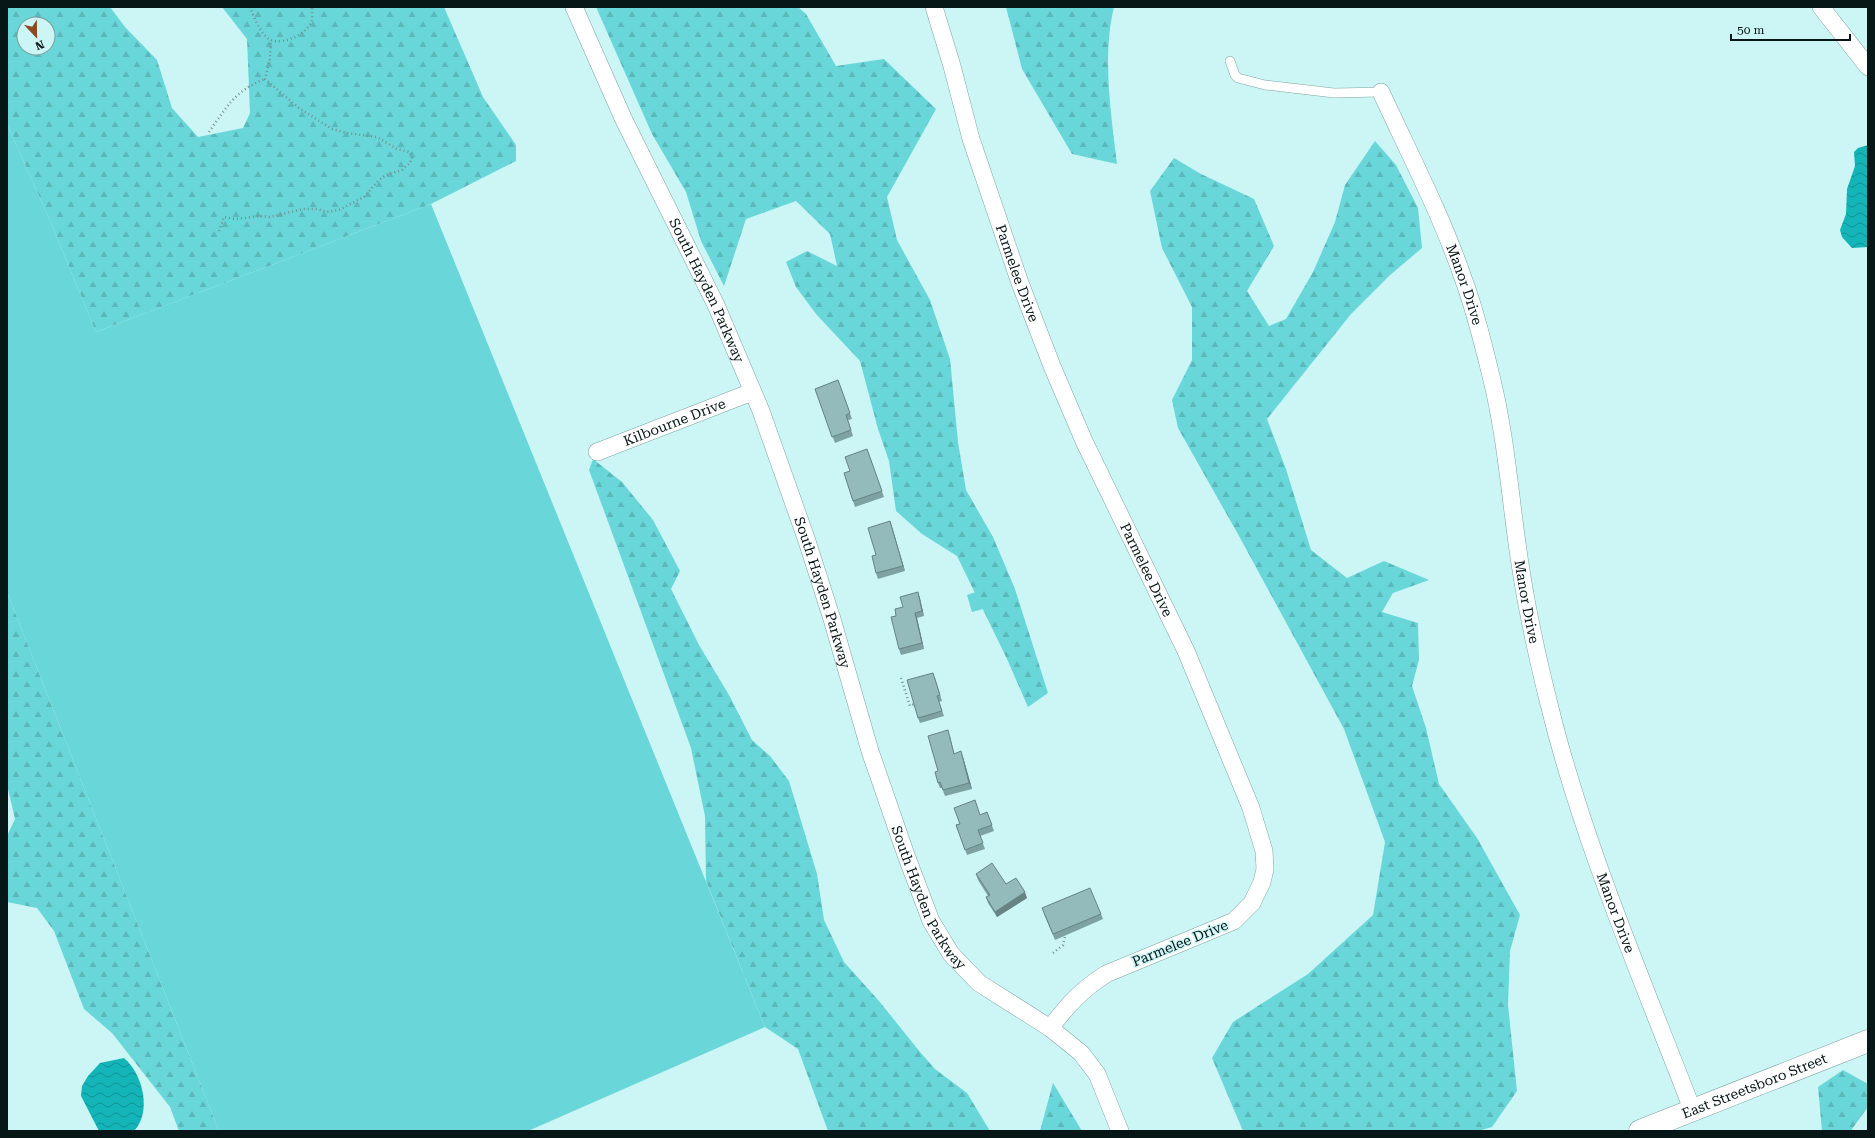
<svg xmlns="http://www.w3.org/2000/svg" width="1875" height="1138" font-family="'Roboto Serif',serif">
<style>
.green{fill:#69d7d9}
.forest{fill:url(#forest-firs);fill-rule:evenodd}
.water{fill:url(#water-waves)}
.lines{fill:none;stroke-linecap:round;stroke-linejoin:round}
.service-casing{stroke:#7ea5a5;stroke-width:10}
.minor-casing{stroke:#7ea5a5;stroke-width:18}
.secondary-casing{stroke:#7ea5a5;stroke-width:23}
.path{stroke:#739090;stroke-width:2.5;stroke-dasharray:1 3;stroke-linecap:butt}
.service{stroke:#fff;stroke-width:9}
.minor{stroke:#fff;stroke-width:17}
.secondary{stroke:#fff;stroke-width:22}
.wall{fill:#7ea1a1}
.shaded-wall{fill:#678383}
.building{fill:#93bbbb;stroke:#678383}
.labels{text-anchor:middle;stroke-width:3;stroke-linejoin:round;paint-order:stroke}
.street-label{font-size:14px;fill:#071616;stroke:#ccf5f5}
</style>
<defs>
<pattern id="forest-firs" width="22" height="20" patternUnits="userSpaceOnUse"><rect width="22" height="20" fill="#69d7d9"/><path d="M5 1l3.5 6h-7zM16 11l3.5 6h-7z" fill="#5ab8ba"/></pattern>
<pattern id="water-waves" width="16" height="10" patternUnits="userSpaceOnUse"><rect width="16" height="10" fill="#13b5b8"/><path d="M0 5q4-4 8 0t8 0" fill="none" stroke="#109295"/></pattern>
</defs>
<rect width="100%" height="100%" fill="#ccf5f5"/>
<g class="green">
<polygon points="7,124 51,223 96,332 431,204 765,1027 528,1131 219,1131 7,592"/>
<polygon points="985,589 990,607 972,612 967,595"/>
</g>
<g class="forest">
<path d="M7,7H110L125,27L157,60L172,108L198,137L243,128L250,113L247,39L222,7H444L483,97L516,145V161L431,204L96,332L51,223L7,124ZM24,24H48V48H24Z"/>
<polygon points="596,7 798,7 806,14 836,66 884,59 936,109 887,197 897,240 930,300 950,359 958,442 966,490 993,537 1015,589 1048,693 1028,707 1007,659 957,556 922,534 896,511 889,461 878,429 860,361 816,314 796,287 786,262 807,251 837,266 830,234 796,201 746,219 724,286 701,241 686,192 652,134"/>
<path d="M1006,7H1114C1102,56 1111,114 1117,164L1072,154L1022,69Z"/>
<polygon points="1375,141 1396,165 1418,208 1422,248 1389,276 1351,314 1267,419 1286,469 1311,550 1347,578 1384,561 1429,580 1393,593 1382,612 1418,623 1419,660 1412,686 1426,728 1439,784 1477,838 1520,915 1510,951 1508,1005 1517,1091 1492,1127 1478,1131 1243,1131 1212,1058 1233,1022 1308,974 1373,915 1385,842 1344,729 1239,536 1178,428 1172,400 1192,360 1192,307 1162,248 1150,191 1174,158 1201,174 1254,199 1274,246 1247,291 1269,326 1286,319 1313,272 1335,222 1345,185"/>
<polygon points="593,459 622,482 653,520 680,571 671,589 699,645 729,695 752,740 770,756 789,781 817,874 824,920 844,962 879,1001 920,1052 935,1069 967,1093 990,1131 828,1131 798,1049 765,1027 706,881 705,816 691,748 589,470"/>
<polygon points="7,592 219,1131 179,1131 170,1107 112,1033 84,1009 54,931 37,908 7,902 7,836 15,819 7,785"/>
<polygon points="1843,1070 1868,1084 1868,1107 1852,1129 1852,1131 1822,1131 1818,1087"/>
<polygon points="1053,1083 1082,1131 1040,1131"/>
</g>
<g class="water">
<polygon points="1868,145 1868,247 1852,248 1842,237 1840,230 1846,214 1847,189 1855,166 1854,152 1858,148"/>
<path d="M124,1058C143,1074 152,1112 134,1131H99L81,1096L82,1086L88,1076L100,1063Z"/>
</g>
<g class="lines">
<defs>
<polyline id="service" points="1230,61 1235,75 1238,78 1265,85 1334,93 1381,92"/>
<g id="minor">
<path id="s1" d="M574,7L623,118L716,305L761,411L806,538L832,619L870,751L906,855L931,921L951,954L979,983L1050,1028L1081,1053L1097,1074L1120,1131"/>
<path id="s2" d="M934,7L952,66L971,139L1020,283L1052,366L1084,441L1186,651L1251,808L1264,851L1265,869L1262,882L1252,903L1234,921L1106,974C1081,990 1068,1005 1050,1028"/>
<polyline points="1821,7 1868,67"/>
<path id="s3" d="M1381,92C1409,153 1441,214 1463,278C1475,310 1483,343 1491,376C1506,436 1510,497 1519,557C1526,606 1537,656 1549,704C1583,843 1641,976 1692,1109"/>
<path id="s4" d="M597,452L752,392"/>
</g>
<g id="secondary">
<path id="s5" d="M1640,1131L1868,1041"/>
</g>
</defs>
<use href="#service" class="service-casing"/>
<use href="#minor" class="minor-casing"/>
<use href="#secondary" class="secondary-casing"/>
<g class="path">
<path d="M250,7C254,17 261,36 271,40C283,45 307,34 311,22C313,18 312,12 312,7"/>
<path d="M209,132C227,107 234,91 265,79"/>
<polyline points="219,231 224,217 235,219 259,216 270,217 303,209 317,209 327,212 339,210 364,197 378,181 386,175 402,170 410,163 412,158 410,152 397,149 377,137 347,133 332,129 299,108 265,79 270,59 271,40"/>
<polyline points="901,678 910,706 914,704"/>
<polyline points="1053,953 1063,945 1065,936"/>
</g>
<use href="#service" class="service"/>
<use href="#minor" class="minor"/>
<use href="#secondary" class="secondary"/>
</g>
<g class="wall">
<polygon points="838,380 852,419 848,420 853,436 835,443 815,389"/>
<polygon points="867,449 884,497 855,507 844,473 850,471"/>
<polygon points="890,521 905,571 878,579 876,573 876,555"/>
<polygon points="918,592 924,616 917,618 924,649 901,655 899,649 896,616 903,607"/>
<polygon points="935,678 942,701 939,702 944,716 920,723 918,718"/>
<polygon points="950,736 954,753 963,757 972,789 945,796 942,788 940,788 938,783 938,771"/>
<polygon points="987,812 994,831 980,836 985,849 967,855 956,825"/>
<polygon points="976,874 1006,884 1027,898 997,917 988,903 986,897 988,896 978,880"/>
<polygon points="1044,914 1101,914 1103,919 1055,940"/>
</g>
<g class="shaded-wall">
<polygon points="890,521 892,527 905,571 903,566"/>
<polygon points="918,592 920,598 924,616 922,611"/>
<polygon points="915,613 917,618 924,649 922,643"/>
<polygon points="961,751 963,757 972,789 969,783"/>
<polygon points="1025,892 1027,898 997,917 995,912"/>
</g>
<g class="building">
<polygon points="838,380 850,413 846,415 851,430 832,437 815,389"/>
<polygon points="867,449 882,491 853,501 844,473 850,471 845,457"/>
<polygon points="890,521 903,566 876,573 872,556 876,555 868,528"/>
<polygon points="918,592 922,611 915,613 922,643 899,649 891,617 896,616 895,609 903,607 900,597"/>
<polygon points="933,673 940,695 937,696 942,711 918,718 907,680"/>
<polygon points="948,730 954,754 961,751 969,783 943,790 940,782 938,783 935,772 938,771 928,736"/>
<polygon points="975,800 980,815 987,812 992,825 978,830 983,843 965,850 956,825 960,824 954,808"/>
<polygon points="992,863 1006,884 1016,878 1025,892 995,912 986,897 990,895 976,874"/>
<polygon points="1090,888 1101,914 1053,934 1042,908"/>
</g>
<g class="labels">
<g class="street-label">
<text dy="5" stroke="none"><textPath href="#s2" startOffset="279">Parmelee Drive</textPath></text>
<text dy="5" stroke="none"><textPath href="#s3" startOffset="210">Manor Drive</textPath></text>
<text dy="5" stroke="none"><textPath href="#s1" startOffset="313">South Hayden Parkway</textPath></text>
<text dy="5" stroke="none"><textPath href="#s4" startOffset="83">Kilbourne Drive</textPath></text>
<text dy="5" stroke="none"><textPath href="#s2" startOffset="603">Parmelee Drive</textPath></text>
<text dy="5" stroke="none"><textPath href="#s1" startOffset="637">South Hayden Parkway</textPath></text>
<text dy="5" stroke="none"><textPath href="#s3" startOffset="534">Manor Drive</textPath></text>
<text dy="5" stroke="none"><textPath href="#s1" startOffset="961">South Hayden Parkway</textPath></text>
<text dy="5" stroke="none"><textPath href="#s3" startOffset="858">Manor Drive</textPath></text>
<text transform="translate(1180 943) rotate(-22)" y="5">Parmelee Drive</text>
<text dy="5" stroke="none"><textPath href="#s5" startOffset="123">East Streetsboro Street</textPath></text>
</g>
</g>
<rect width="1875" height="1138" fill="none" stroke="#071616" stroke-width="16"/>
<g transform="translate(36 36) rotate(158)"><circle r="19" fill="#ccf5f5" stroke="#7d9c9c"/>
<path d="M0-3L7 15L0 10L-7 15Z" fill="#8f4922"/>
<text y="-6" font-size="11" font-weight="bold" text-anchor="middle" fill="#071616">N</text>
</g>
<path d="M1731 34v6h119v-6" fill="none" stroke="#071616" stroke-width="2"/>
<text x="1737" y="34" font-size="12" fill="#071616" stroke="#ccf5f5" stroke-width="3" paint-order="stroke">50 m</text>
</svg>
